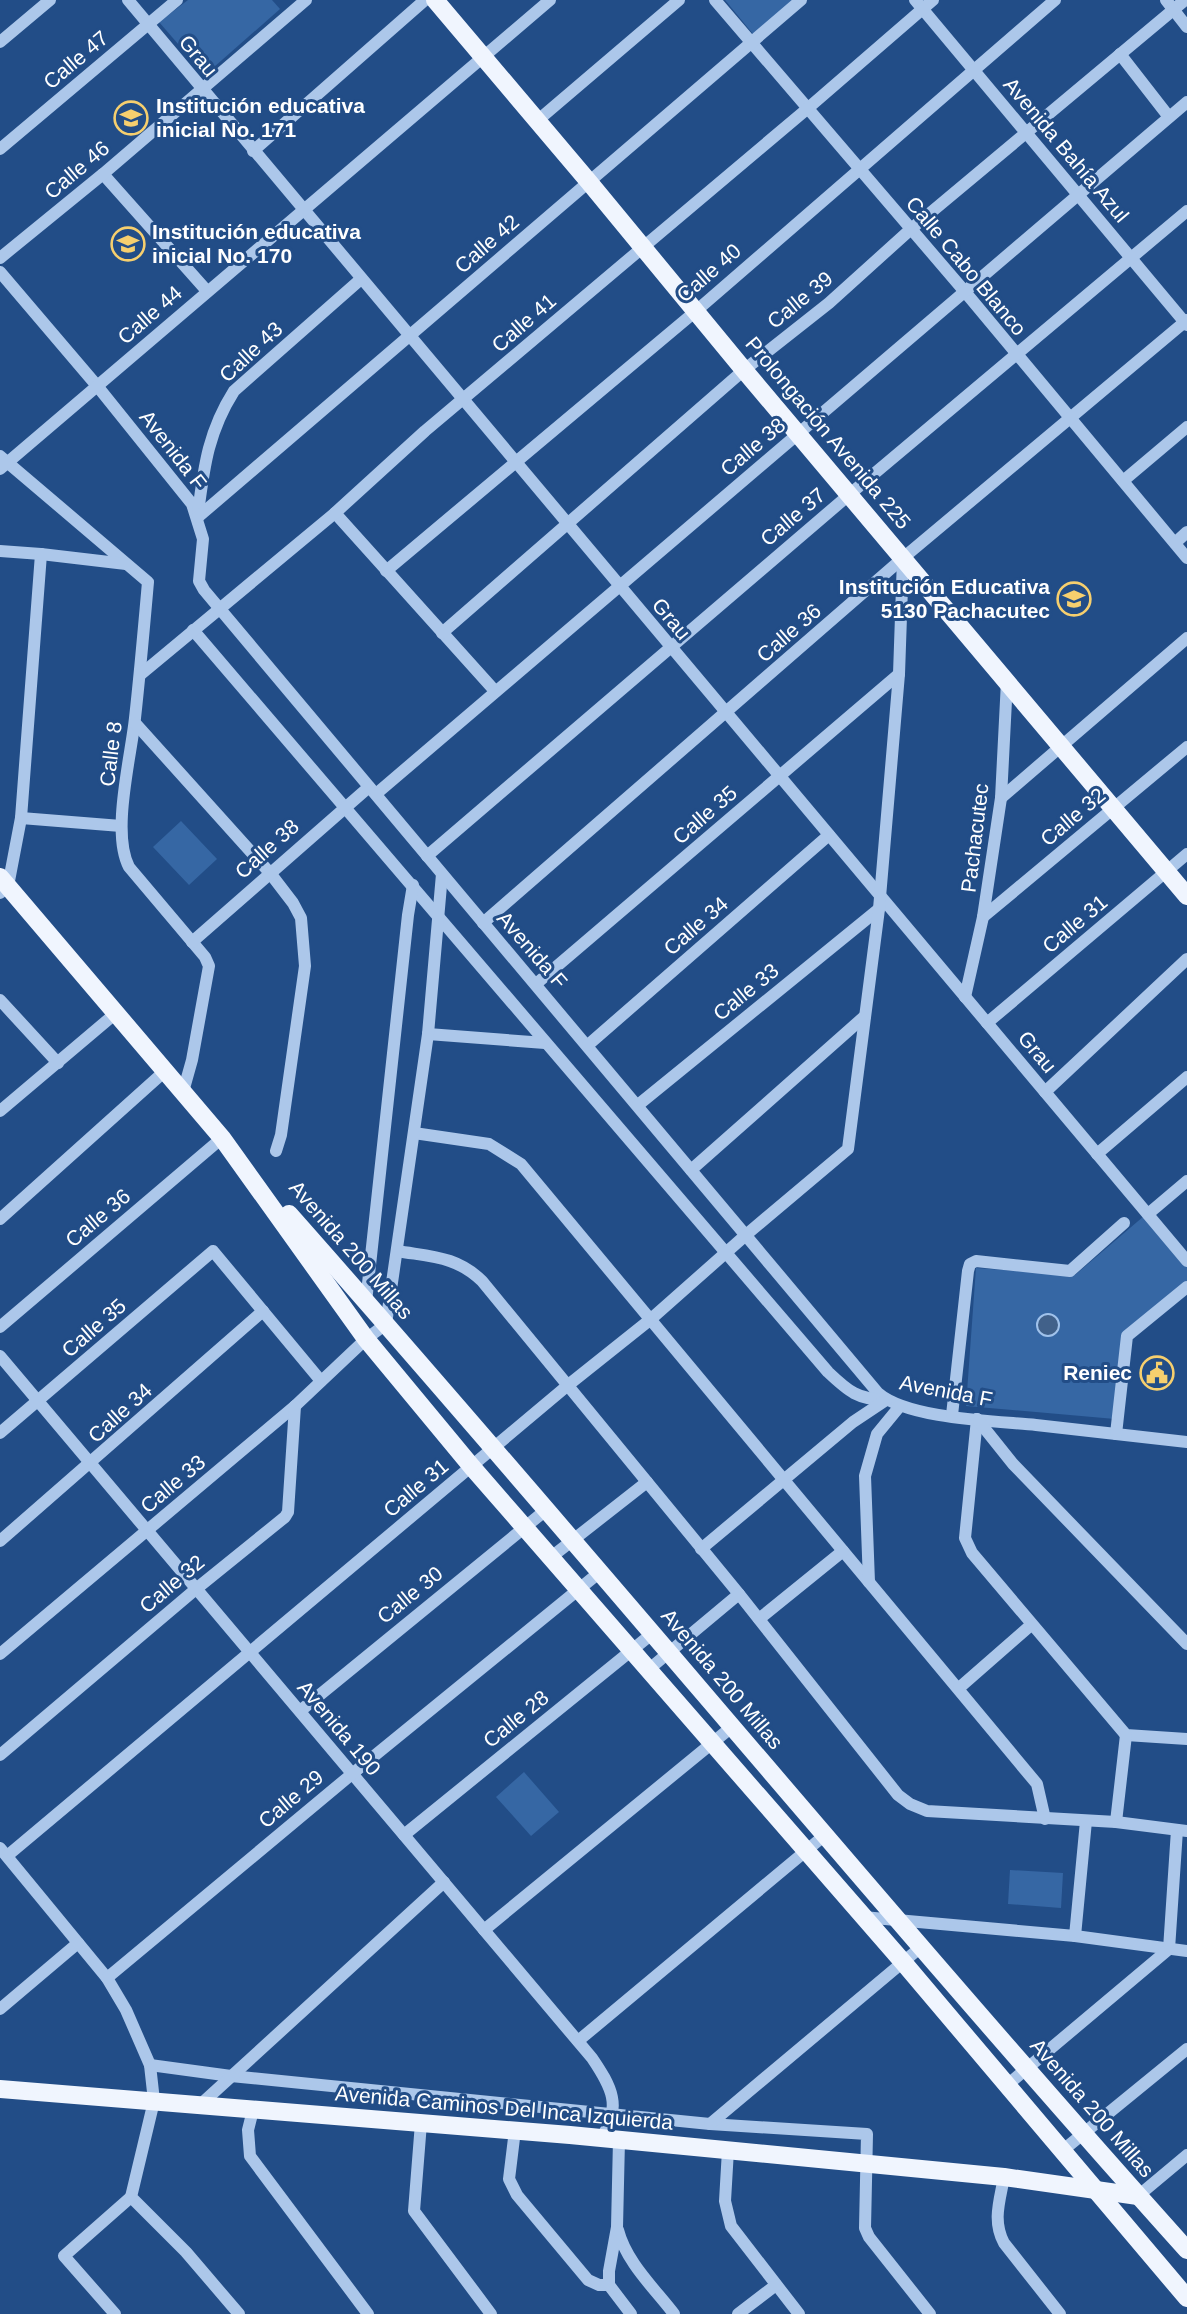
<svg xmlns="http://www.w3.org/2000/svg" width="1187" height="2314" font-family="Arial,sans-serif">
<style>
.green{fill:#3667a4}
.water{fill:#41618a;stroke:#a0c2eb;stroke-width:2}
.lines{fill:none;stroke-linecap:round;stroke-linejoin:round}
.minor{stroke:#acc7ea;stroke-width:12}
.major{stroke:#f0f5fe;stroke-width:18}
.labels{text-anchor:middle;stroke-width:6;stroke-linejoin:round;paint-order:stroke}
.street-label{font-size:21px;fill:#fff;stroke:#224d87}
.poi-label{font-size:21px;font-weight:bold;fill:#fff;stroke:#224d87;text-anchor:start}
</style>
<rect width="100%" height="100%" fill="#224d87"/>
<g class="green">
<polygon points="188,0 272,0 280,9 205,75 159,22"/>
<polygon points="725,0 794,0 753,34"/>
<polygon points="181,821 217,859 189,885 153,847"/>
<polygon points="1144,1216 1187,1266 1187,1281 1123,1335 1115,1419 966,1406 976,1268 1075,1275"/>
<polygon points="524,1772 559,1812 531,1836 496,1797"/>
<polygon points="1010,1870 1063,1873 1061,1908 1008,1904"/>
</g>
<circle class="water" cx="1048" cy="1325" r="11"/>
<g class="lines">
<g class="minor">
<polyline points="128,0 1187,1261"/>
<polyline points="715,0 966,293 1187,558"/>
<polyline points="915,0 1187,325"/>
<polyline points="1166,0 1187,27"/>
<polyline points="0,42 50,0"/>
<polyline points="1120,54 1169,117"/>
<polyline points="537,121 679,0"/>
<polyline points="0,149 177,0"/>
<polyline points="253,151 425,0"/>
<polyline points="103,174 207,291"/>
<polyline points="0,258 103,174 306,0"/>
<path d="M0,272L98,387L192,504L203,539L199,581L204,590L878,1393C908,1419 995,1421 1036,1425C1086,1431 1137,1436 1187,1442"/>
<path d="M0,456L148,582C144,627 140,673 135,718C131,757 111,833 129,867L205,957L209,966L192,1060L183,1092"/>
<polyline points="0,469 550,0"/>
<polyline points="1123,481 1187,427"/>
<path d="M198,513C204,467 208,432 234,391L361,279"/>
<polyline points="335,513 495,691"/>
<polyline points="198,517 801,0"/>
<polyline points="1175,543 1187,532"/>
<polyline points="0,551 41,554"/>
<polyline points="386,571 696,311 1055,0"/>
<path d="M193,630L828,1372C848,1391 858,1400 887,1400"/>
<polyline points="442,633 744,370 829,303 911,229 1185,0"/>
<polyline points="140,675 335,513 425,431 807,109 933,0"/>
<polyline points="135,723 270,873 293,903 301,918 305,966 281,1135 276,1151"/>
<polyline points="376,794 1187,102"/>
<polyline points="1001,798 1187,638"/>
<polyline points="21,818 121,826"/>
<polyline points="427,856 850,494 1187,211"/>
<polyline points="0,893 8,886 21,818 41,554 126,564"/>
<polyline points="983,917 1187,747"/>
<polyline points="483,923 903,558 1187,320"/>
<polyline points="192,942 369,787"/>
<polyline points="536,984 899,674"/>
<polyline points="965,997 983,917 1001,798 1007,681"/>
<polyline points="0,1000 58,1063"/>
<polyline points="987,1023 1187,854"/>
<polyline points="428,1034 545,1043"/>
<polyline points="588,1045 829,835"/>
<polyline points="1045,1092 1187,959"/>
<polyline points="638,1105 879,909"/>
<polyline points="0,1111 116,1013"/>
<polyline points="414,1133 489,1144 521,1164 1037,1784 1045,1819"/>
<polyline points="1097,1154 1187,1077"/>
<polyline points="691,1170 865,1016"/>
<polyline points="1148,1214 1187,1181"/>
<polyline points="0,1219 165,1071"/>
<path d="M397,1251C432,1257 456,1256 482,1281L739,1594L898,1795L910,1804L927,1811L1116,1822L1187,1831"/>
<polyline points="366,1302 408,915 413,885"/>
<polyline points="0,1327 222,1138"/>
<path d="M0,1356L592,2058C611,2086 623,2107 601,2138"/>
<polyline points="952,1415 968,1271 970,1264 976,1261 1070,1271 1124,1223"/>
<polyline points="977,1419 965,1538 972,1553 1126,1735 1187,1739"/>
<polyline points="977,1419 1013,1464 1187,1644"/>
<polyline points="0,1433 213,1251 321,1381"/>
<polyline points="1116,1434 1127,1336 1187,1287"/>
<polyline points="0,1541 263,1311"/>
<polyline points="701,1549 853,1422 886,1400"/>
<polyline points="550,1558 647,1482"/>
<polyline points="869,1582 865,1476 877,1434 900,1406"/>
<polyline points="759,1619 843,1551"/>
<polyline points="0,1654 295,1406 366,1339 386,1324 428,1034 442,874"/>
<polyline points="648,1670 739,1594"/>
<polyline points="959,1688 1031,1625"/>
<polyline points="300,1711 546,1510"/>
<polyline points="0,1755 196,1589 285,1517 288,1512 295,1406"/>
<polyline points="1116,1822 1126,1735"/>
<polyline points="404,1835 653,1633"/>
<polyline points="0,1848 107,1978 126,2010 150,2065 154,2101 131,2197 186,2252 239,2314"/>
<polyline points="7,1856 567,1386 651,1319 747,1234 848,1149 879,909 899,674 903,558"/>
<polyline points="863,1917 1075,1936 1187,1951"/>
<polyline points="484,1930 733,1726"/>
<polyline points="1075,1936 1086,1821"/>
<polyline points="107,1978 352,1774 600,1572"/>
<polyline points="0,2009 78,1943"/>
<polyline points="578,2041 825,1835"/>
<polyline points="150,2065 231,2076 710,2124 867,2134 865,2228 869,2237 930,2314"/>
<polyline points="1006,2086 1169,1949 1177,1830"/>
<polyline points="200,2105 444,1882"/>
<polyline points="253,2110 248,2130 250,2156 368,2314"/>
<polyline points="421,2123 414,2211 491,2314"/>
<polyline points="710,2124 921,1947"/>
<polyline points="515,2130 509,2179 517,2195 588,2280 599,2285 609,2285"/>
<polyline points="619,2140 617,2227 609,2271 609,2285 631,2314"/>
<polyline points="728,2150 725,2201 731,2226 799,2314"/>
<polyline points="1062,2151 1187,2049"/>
<path d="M1004,2177C1000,2200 992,2221 1004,2243L1060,2314"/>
<polyline points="1138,2196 1187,2155"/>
<path d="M618,2230C626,2262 655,2289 674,2314"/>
<polyline points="115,2314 64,2256 131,2197"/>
<polyline points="738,2314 776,2285"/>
</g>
<g class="major">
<polyline points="435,0 589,182 744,370 1187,896"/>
<polyline points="0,877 222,1138 366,1339 472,1467 903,1962 1187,2298"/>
<path d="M289,1214C592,1556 882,1910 1187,2250"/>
<polyline points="0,2089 570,2135 1004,2177 1138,2196"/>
</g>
</g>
<defs>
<symbol id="school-ring" viewBox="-11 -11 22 22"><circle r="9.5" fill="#224d87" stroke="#f6cf6e" stroke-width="1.5"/><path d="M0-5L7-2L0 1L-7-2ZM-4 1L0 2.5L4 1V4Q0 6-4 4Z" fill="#f6cf6e"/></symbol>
<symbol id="civic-ring" viewBox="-11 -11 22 22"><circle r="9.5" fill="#224d87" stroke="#f6cf6e" stroke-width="1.5"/><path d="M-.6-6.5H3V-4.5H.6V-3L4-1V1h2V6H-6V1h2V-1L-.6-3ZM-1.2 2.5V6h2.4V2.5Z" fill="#f6cf6e"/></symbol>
</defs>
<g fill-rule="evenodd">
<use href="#school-ring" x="112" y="99" width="38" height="38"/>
<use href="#school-ring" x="109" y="225" width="38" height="38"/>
<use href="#school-ring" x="1055" y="580" width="38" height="38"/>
<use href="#civic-ring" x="1138" y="1354" width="38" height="38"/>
</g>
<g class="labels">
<g class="street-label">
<text transform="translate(198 56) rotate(50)" y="7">Grau</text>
<text transform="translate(76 60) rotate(-40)" y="7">Calle 47</text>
<text transform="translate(1066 150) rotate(50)" y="7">Avenida Bahía Azul</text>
<text transform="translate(77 170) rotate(-40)" y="7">Calle 46</text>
<text transform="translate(487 244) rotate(-41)" y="7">Calle 42</text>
<text transform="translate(966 266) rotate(50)" y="7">Calle Cabo Blanco</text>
<text transform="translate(709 273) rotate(-41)" y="7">Calle 40</text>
<text transform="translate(800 300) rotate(-39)" y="7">Calle 39</text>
<text transform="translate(150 315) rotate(-41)" y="7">Calle 44</text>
<text transform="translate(524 323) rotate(-41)" y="7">Calle 41</text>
<text transform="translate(251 352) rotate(-43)" y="7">Calle 43</text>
<text transform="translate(828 433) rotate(50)" y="7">Prolongación Avenida 225</text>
<text transform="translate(753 447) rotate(-40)" y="7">Calle 38</text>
<text transform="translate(173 450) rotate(52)" y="7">Avenida F</text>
<text transform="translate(793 517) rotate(-40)" y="7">Calle 37</text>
<text transform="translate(671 619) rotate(50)" y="7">Grau</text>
<text transform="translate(789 633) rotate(-41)" y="7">Calle 36</text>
<text transform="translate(111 754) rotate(-83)" y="7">Calle 8</text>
<text transform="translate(705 815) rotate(-41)" y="7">Calle 35</text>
<text transform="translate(1073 817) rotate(-40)" y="7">Calle 32</text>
<text transform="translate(975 838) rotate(-83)" y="7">Pachacutec</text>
<text transform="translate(267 849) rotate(-42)" y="7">Calle 38</text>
<text transform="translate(1075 924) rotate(-40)" y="7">Calle 31</text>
<text transform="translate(696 926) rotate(-41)" y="7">Calle 34</text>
<text transform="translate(532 950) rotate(49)" y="7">Avenida F</text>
<text transform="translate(746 992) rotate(-39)" y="7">Calle 33</text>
<text transform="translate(1037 1052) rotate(50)" y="7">Grau</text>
<text transform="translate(98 1218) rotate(-40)" y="7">Calle 36</text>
<text transform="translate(351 1250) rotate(49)" y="7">Avenida 200 Millas</text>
<text transform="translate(94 1328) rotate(-41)" y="7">Calle 35</text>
<text transform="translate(946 1391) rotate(11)" y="7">Avenida F</text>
<text transform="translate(120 1413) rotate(-42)" y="7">Calle 34</text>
<text transform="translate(173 1484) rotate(-40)" y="7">Calle 33</text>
<text transform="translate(416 1488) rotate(-40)" y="7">Calle 31</text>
<text transform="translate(172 1584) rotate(-40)" y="7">Calle 32</text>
<text transform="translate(410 1595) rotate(-39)" y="7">Calle 30</text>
<text transform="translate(722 1679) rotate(50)" y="7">Avenida 200 Millas</text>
<text transform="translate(516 1719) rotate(-39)" y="7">Calle 28</text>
<text transform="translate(339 1728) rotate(50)" y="7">Avenida 190</text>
<text transform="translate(291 1799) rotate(-40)" y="7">Calle 29</text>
<text transform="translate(504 2108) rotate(5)" y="7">Avenida Caminos Del Inca Izquierda</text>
<text transform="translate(1092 2108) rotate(49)" y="7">Avenida 200 Millas</text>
</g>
<g class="poi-label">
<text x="156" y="113">Institución educativa<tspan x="156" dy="24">inicial No. 171</tspan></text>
<text x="152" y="239">Institución educativa<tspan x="152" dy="24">inicial No. 170</tspan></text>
<text x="1050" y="594" text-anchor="end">Institución Educativa<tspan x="1050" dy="24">5130 Pachacutec</tspan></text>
<text x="1132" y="1380" text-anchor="end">Reniec</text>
</g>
</g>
</svg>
